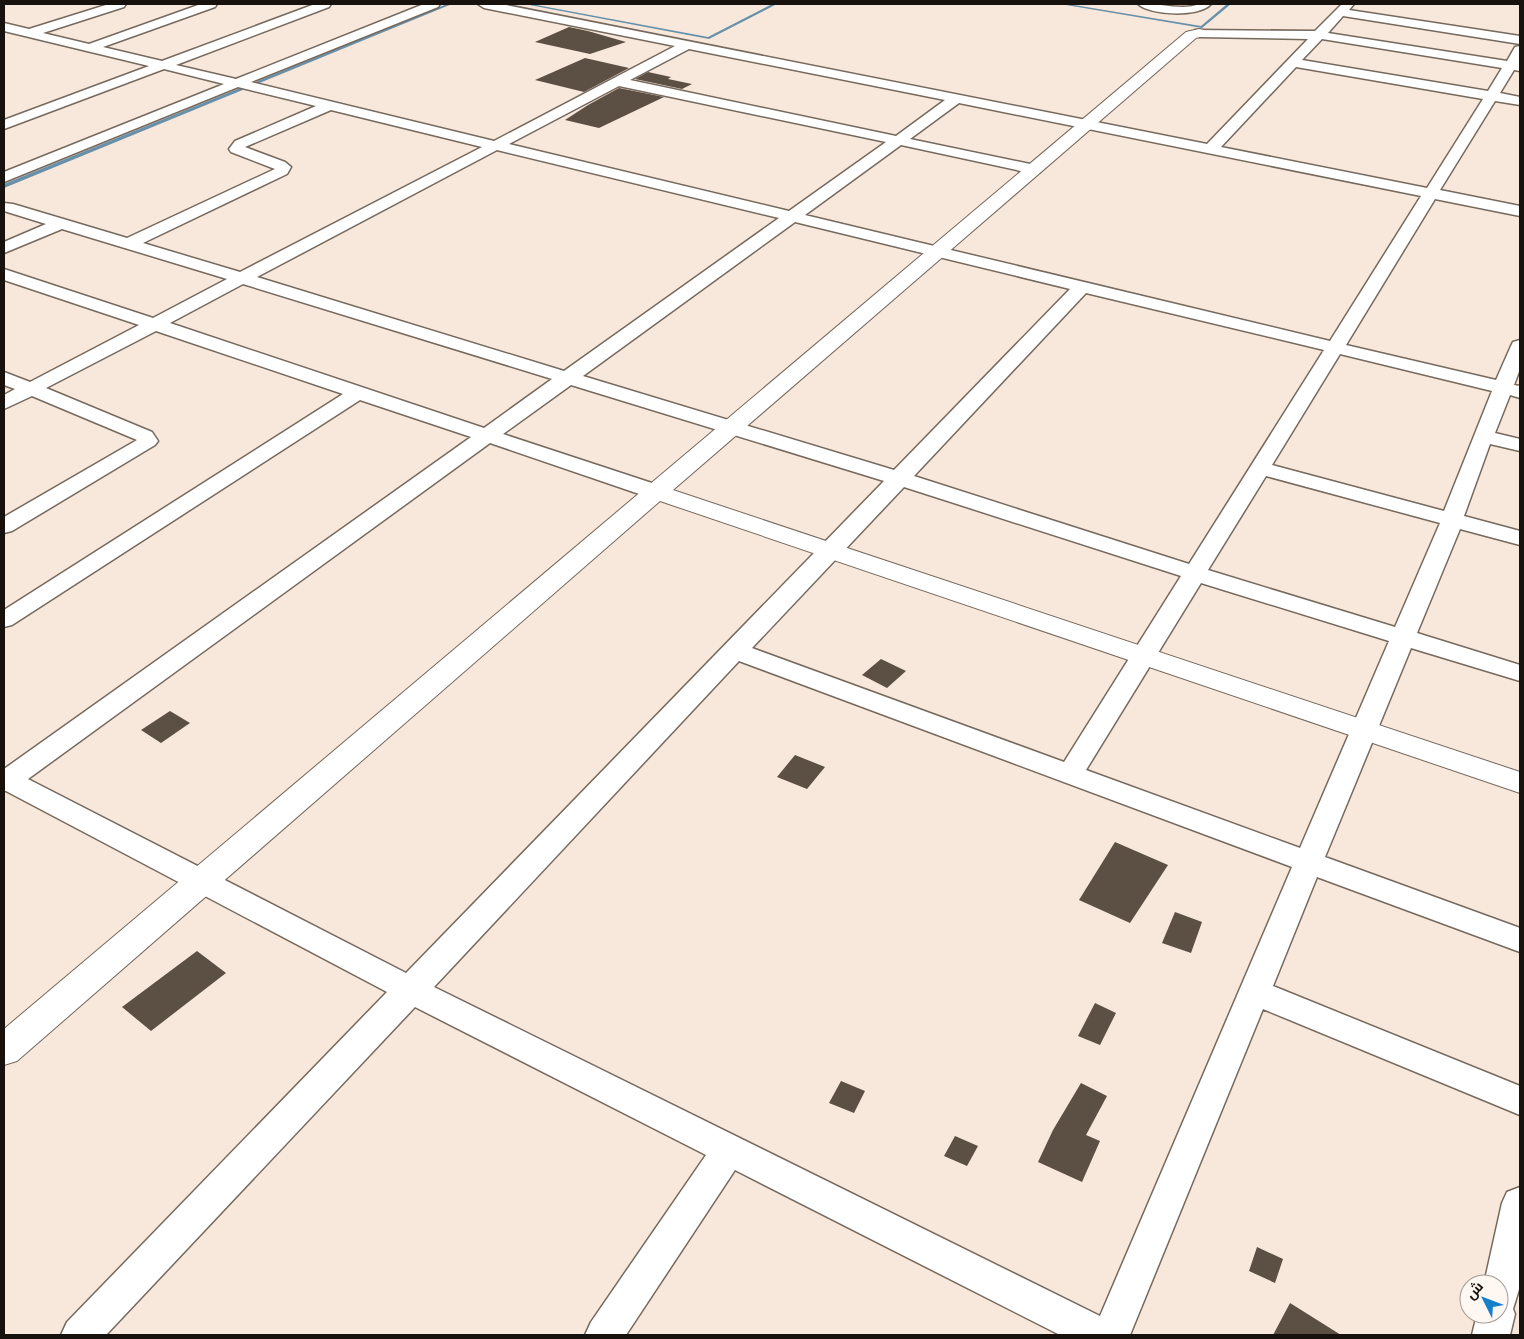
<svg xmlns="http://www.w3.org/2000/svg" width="1524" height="1339" font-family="'Fira Sans',Cairo,sans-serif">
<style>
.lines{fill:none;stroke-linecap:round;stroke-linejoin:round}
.stream{fill:#6790aa;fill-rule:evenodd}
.building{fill:#5c4f43}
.minor-casing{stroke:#76695d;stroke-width:3}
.tertiary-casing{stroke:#76695d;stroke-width:2}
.minor{fill:#fff;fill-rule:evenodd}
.tertiary{fill:#fff;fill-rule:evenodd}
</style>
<rect width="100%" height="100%" fill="#f8e8db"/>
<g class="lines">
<g class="stream">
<polygon points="447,4 452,4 4,188 4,184"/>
<polygon points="524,4 531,4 708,37 772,4 777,4 709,39"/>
<polygon points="1060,4 1068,4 1201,26 1227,4 1231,4 1202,28"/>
</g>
</g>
<g class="building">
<polygon points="569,27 588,31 626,42 590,54 535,42"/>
<polygon points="585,58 629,68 584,92 535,80"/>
<polygon points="648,72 671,77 668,79 692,84 682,89 635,79"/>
<polygon points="619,88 664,97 599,128 565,120 588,105"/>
<polygon points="881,659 906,671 887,688 862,675"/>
<polygon points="170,711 190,723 161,743 141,730"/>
<polygon points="795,755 825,767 807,789 777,777"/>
<polygon points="1115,842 1168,865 1130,923 1079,900"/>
<polygon points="1175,912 1202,922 1191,953 1162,943"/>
<polygon points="197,951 226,973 151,1031 122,1007"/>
<polygon points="1095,1003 1116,1013 1100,1045 1078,1036"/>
<polygon points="841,1081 865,1091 854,1113 829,1103"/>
<polygon points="1081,1083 1107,1096 1086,1135 1100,1141 1082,1182 1038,1162 1053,1130"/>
<polygon points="955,1136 978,1146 967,1166 944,1156"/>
<polygon points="1257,1247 1283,1259 1275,1283 1249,1271"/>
<polygon points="1290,1303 1341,1335 1273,1335"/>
</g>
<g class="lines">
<defs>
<g id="minor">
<path d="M109,4H126L124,7L43,33L89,44L201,4H217L215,7L103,47L162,61L315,4H331L329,7L176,65L236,79L424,4H440L438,7L251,82L494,141L675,46L484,8L478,4H501L1207,144L1308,39L1199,37L1193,33L1195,30L1315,31L1342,4H1354L1349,10L1520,36V44L1343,16L1328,33L1507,61L1515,47L1520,46L1519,63H1520V71L1514,70L1500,93L1520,97V105L1495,101L1440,190L1520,206V216L1435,199L1346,345L1496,380L1511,346L1513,342L1520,340V369L1514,385L1520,386V398L1510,395L1495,433L1520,439V451L1490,444L1464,516L1520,531V545L1460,529L1417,633L1520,665V681L1411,648L1325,857L1520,928V952L1317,877L1273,986L1520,1086V1115L1263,1009L1130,1335H1060L735,1170L626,1335H585L591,1322L706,1155L415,1007L106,1335H61L67,1322L387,992L6,791H4V769L471,437L360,400L12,625L4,627V610L343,394L156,331L46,388L152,432L158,441L155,445L12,531L4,533V517L137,440L32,396L4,409V395L15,389L4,385V372L30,382L139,325L4,280V269L153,318L227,279L62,229L4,253V242L46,224L4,211V203L13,204L127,238L275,169L231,152L229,149L235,141L316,106L238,87L4,182V172L224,84L164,69L4,129V120L149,66L4,31V23L29,29ZM1322,39L1502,68L1488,91L1302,60ZM689,49L945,100L896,136L630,80ZM1296,67L1483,99L1427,188L1221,147ZM619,86L886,142L789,211L509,144ZM959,103L1421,196L1330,341L805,215L901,145L1035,174L1040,172L1043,169L1040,166L910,139ZM331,110L482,147L240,272L143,243L287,174L291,167L285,162L245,147ZM497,150L779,218L564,371L257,277ZM795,222L1070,289L894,470L583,376ZM243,284L552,379L484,428L170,323ZM1086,293L1324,350L1189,564L914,476ZM1340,354L1492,391L1444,511L1272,465ZM571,385L884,481L406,973L28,779L490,443L648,497L656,498L664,497L667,492L664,487L503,434ZM1266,476L1440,523L1395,627L1208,570ZM904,487L1181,576L1064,762L752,648ZM1201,583L1389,641L1300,848L1086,770ZM739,661L1292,867L1100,1316L434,987Z"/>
<path d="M1138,4C1153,3 1168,7 1183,7C1193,7 1201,3 1211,4C1199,18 1149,15 1138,4Z"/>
<polygon points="1520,1187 1520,1286 1513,1309 1515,1314 1510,1335 1472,1335 1477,1314 1499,1314 1499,1284 1484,1284 1502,1203 1507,1192"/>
</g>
<polygon id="tertiary" points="1199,29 1204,30 1206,33 1204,36 1196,38 673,490 1520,772 1520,793 660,501 17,1061 4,1065 4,1029 1186,32"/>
</defs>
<use href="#minor" class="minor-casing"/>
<use href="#tertiary" class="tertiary-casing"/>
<use href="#minor" class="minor"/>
<use href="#tertiary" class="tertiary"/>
</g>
<rect width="1524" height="1339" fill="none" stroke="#17120d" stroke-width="10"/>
<g transform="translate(1484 1299) rotate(312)"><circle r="24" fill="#fef7f2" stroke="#a29b96"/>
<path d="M0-4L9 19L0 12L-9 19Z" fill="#177fc9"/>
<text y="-8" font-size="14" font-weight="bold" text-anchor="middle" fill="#17120d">ش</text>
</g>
</svg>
